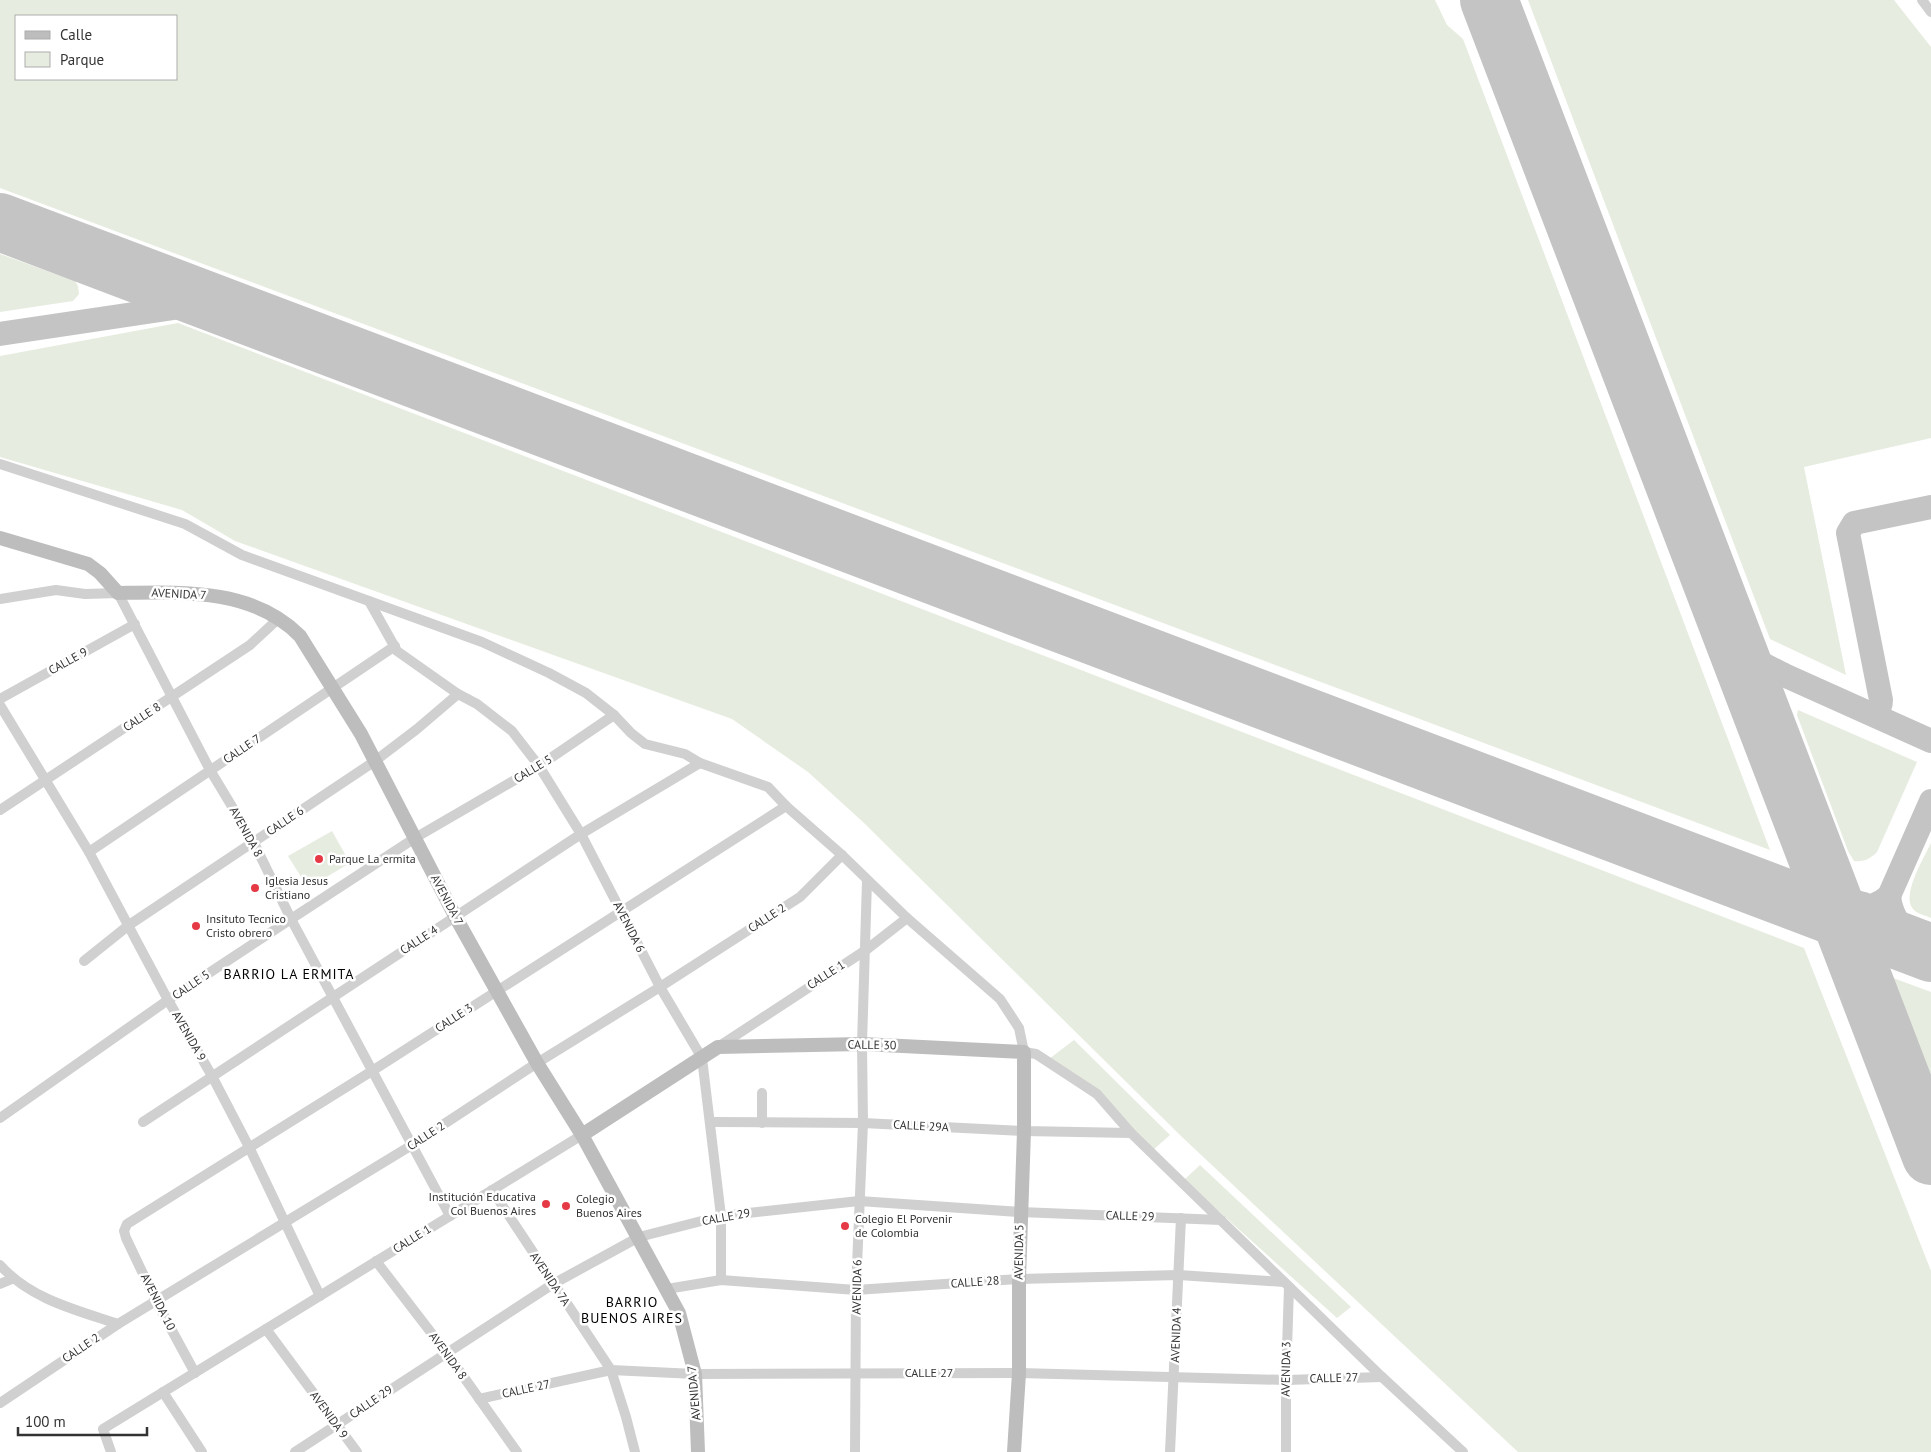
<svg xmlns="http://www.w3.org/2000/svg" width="1931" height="1452" font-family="'PT Sans',sans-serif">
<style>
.green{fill:#e6ecdf;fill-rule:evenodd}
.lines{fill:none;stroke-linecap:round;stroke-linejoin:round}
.taxiway{stroke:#c4c4c4;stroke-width:24}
.runway{stroke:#c4c4c4;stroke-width:58}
.street{stroke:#d0d0d0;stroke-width:10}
.secondary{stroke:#bdbdbd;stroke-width:14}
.poi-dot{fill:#e63946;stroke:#fff;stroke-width:2}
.labels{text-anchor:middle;stroke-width:5;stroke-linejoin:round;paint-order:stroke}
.street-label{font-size:12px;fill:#333;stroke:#fff}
.poi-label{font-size:12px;fill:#333;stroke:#fff;text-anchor:start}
.neighbourhood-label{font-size:14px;letter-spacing:1px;fill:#000;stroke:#fff}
</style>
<rect width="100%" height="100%" fill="#fff"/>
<g class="green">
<path d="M0,0H1435L1447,25L1463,39L1770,850L0,188ZM16,16H176V79H16Z"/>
<polygon points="1528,0 1894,0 1931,47 1931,438 1804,467 1846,675 1770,639"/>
<polygon points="0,254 75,281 78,286 79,294 73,301 0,312"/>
<polygon points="178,323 1804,948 1931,1271 1931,1452 1518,1452 1182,1137 863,822 808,772 732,719 235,541 182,510 0,457 0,356"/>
<path d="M1798,710L1917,762L1877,852C1870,859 1864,862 1854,861L1848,851L1797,715Z"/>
<polygon points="332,831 350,863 308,888 288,856"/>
<path d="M1931,843V918C1925,915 1917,914 1913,909C1901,895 1924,858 1931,843Z"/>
<polygon points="1885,975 1931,992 1931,1090"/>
<polygon points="1074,1040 1170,1135 1153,1150 1097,1093 1049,1059"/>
<polygon points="1200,1165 1351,1307 1337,1318 1184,1180"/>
</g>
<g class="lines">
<g class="taxiway">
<polyline points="0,334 214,302"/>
<polyline points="1738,651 1784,675 1931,741"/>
<path d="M1755,696C1759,681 1768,676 1784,675"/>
<path d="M1867,712C1875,713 1881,710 1881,700L1848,533L1854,523L1931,507"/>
<path d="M1826,882C1836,895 1848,901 1864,904"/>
<path d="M1889,896C1891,918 1905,933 1920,949"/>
<path d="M1807,906C1835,910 1866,916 1889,896L1931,801"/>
<polyline points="1868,991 1863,974 1863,959 1889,896"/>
</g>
<g class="runway">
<polyline points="1489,0 1931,1156"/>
<polyline points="0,222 1931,953"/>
</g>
<g class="street">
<polyline points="1922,0 1931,12"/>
<polyline points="0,464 185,524 242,555 482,642 549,673 586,693 614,715 631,733 645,744 685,754 700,763 768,787 786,806 842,855 907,918 1000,999 1019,1028 1024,1052 1036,1054 1097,1094 1131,1133 1382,1377 1463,1452"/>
<polyline points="0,599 56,590 85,594 118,593 210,770 254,843 291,919 450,1216"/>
<polyline points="369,601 397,651 458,694 477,704 512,731 539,766 581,834 660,987 702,1058 721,1216 721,1280"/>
<polyline points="0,699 135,624"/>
<polyline points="0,705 89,852 168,1000 212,1076 249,1147 320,1296"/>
<polyline points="0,810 250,645 279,618"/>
<polyline points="89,852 395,646"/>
<polyline points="84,961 129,925 375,761 417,729 458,694"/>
<polyline points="718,1047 866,950 907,918"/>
<polyline points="762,1093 762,1123"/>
<polyline points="0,1118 168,1000 291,919 415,838 539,766 614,715"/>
<polyline points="143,1122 581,834 700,763"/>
<polyline points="711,1122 863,1123 1024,1131 1131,1133"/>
<polyline points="492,1190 611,1370 626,1417 635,1452"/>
<polyline points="376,1261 446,1352 517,1452"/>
<path d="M0,1265C30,1299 76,1310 118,1324"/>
<polyline points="0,1284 12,1279"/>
<polyline points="667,1289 721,1280 856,1290 1019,1279 1179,1275 1284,1282"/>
<polyline points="266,1329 357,1452"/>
<polyline points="195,1373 156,1301 126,1238 124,1231 127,1224 372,1071 786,806"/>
<polyline points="163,1392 202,1452"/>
<polyline points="479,1399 611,1370 695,1374 1019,1373 1286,1380 1382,1377"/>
<polyline points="0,1403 118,1324 412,1145 537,1063 660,987 800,897 842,855"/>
<polyline points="111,1452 103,1429 582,1135"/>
<polyline points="295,1452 553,1284 639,1237 721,1216 859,1201 1020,1212 1221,1220"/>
<polyline points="855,1452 856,1290 863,1123 862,1044 867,881"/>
<polyline points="1170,1452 1181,1218"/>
<polyline points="1286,1452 1286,1380 1289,1287"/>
</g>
<g class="secondary">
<path d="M0,538L88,564L100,573L118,593C181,592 253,588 300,636L361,734L455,916L537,1063L582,1135L679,1313L695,1374L698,1452"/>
<polyline points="582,1135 718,1047 862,1044 1024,1052 1024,1131 1019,1279 1019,1373 1014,1452"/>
</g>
</g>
<g class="poi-dot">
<circle cx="319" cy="859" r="5"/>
<circle cx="255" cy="888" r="5"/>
<circle cx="196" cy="926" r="5"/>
<circle cx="546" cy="1204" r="5"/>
<circle cx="566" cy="1206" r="5"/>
<circle cx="845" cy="1226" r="5"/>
</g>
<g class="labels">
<g class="street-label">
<text transform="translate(179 594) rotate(3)" y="4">AVENIDA 7</text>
<text transform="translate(68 661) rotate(-29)" y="4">CALLE 9</text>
<text transform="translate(142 717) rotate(-33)" y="4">CALLE 8</text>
<text transform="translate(242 749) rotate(-34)" y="4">CALLE 7</text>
<text transform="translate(533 769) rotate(-31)" y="4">CALLE 5</text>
<text transform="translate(285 821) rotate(-34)" y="4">CALLE 6</text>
<text transform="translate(246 832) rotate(61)" y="4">AVENIDA 8</text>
<text transform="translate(447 900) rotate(62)" y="4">AVENIDA 7</text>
<text transform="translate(767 918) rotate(-33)" y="4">CALLE 2</text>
<text transform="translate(629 927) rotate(63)" y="4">AVENIDA 6</text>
<text transform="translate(419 940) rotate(-33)" y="4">CALLE 4</text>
<text transform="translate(826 975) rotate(-33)" y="4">CALLE 1</text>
<text transform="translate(191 985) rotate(-34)" y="4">CALLE 5</text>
<text transform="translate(454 1018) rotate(-33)" y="4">CALLE 3</text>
<text transform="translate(189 1036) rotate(60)" y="4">AVENIDA 9</text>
<text transform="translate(872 1045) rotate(1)" y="4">CALLE 30</text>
<text transform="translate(921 1126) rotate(3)" y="4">CALLE 29A</text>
<text transform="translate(426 1136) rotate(-33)" y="4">CALLE 2</text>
<text transform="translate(1130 1216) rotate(2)" y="4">CALLE 29</text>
<text transform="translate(726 1217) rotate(-10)" y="4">CALLE 29</text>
<text transform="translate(412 1239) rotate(-32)" y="4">CALLE 1</text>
<text transform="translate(1019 1252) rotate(-89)" y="4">AVENIDA 5</text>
<text transform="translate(550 1279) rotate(56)" y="4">AVENIDA 7A</text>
<text transform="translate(975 1282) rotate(-4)" y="4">CALLE 28</text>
<text transform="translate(857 1287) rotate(-89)" y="4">AVENIDA 6</text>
<text transform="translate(158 1302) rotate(63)" y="4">AVENIDA 10</text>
<text transform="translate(1176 1335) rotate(-88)" y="4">AVENIDA 4</text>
<text transform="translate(81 1348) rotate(-34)" y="4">CALLE 2</text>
<text transform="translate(448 1356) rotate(54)" y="4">AVENIDA 8</text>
<text transform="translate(1286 1369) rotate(-89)" y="4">AVENIDA 3</text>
<text x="929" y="1377">CALLE 27</text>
<text transform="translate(1334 1378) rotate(-2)" y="4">CALLE 27</text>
<text transform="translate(526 1389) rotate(-12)" y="4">CALLE 27</text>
<text transform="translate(694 1393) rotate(-95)" y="4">AVENIDA 7</text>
<text transform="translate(371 1402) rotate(-34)" y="4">CALLE 29</text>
<text transform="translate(329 1415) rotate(54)" y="4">AVENIDA 9</text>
</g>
<g class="poi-label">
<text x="329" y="863">Parque La ermita</text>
<text x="265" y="885">Iglesia Jesus<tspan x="265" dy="14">Cristiano</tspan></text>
<text x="206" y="923">Insituto Tecnico<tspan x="206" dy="14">Cristo obrero</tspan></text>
<text x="536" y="1201" text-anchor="end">Institución Educativa<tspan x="536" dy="14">Col Buenos Aires</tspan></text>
<text x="576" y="1203">Colegio<tspan x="576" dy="14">Buenos Aires</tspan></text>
<text x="855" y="1223">Colegio El Porvenir<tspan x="855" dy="14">de Colombia</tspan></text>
</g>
<g class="neighbourhood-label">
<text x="289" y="979">BARRIO LA ERMITA</text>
<text x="632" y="1307">BARRIO<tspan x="632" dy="16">BUENOS AIRES</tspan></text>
</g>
</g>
<rect x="15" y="15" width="162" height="65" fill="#ffffff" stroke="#adadad"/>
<rect x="25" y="31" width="25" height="8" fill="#bdbdbd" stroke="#adadad"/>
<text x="60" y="40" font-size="15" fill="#333333">Calle</text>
<rect x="25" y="52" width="25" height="15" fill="#e6ecdf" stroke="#adadad"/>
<text x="60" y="65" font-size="15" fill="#333333">Parque</text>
<path d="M18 1427v8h129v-8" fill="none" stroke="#333333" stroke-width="2.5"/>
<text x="25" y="1427" font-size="15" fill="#333333" stroke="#ffffff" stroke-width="4" paint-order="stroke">100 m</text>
</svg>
